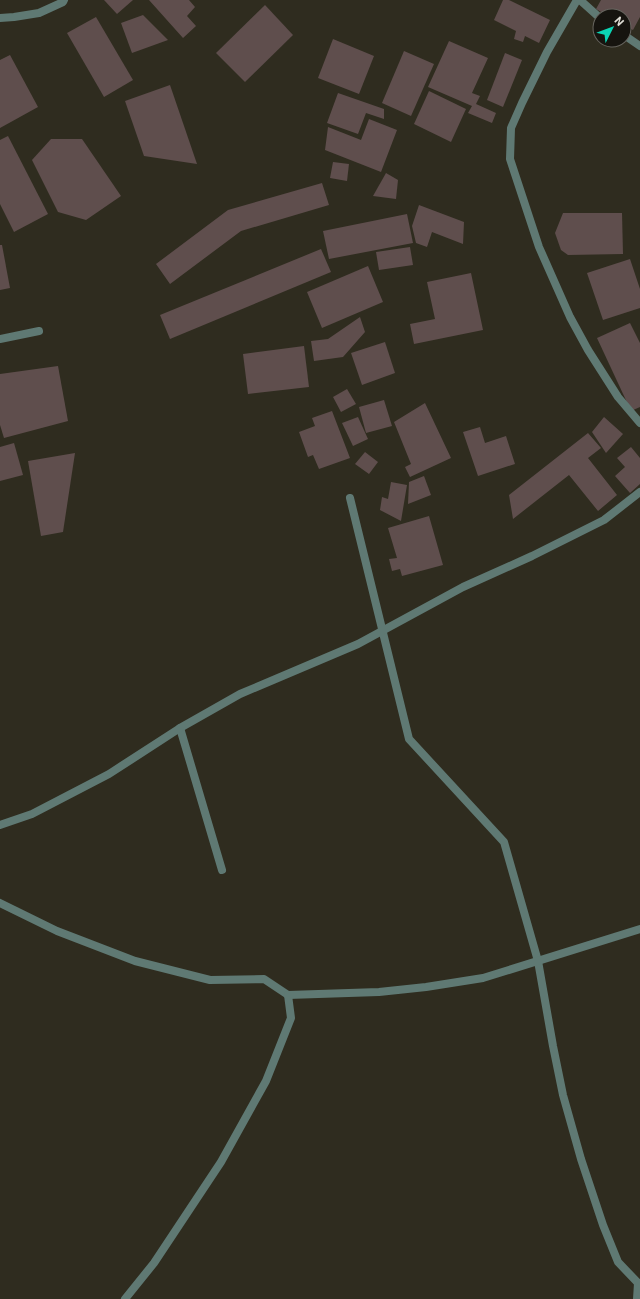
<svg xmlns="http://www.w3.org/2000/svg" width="640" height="1299" font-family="Roboto,sans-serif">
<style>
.building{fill:#5f4e4d}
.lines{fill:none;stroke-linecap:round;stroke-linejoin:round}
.street{stroke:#5f7973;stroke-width:8}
</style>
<rect width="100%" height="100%" fill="#2f2c1f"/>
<g class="building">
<polygon points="104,0 133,0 117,14"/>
<polygon points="149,0 189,0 195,7 187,16 196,26 183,38"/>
<polygon points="503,0 509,0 550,20 539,43 525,36 523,42 514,39 516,31 494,20"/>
<polygon points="601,0 640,0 640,17 633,30 624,25 624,16 608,16 596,9"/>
<polygon points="265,5 293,35 245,82 216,53"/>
<polygon points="143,15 168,40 132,53 121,23"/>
<polygon points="96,17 133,80 104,97 67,33"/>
<polygon points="333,39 374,56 359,94 318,78"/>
<polygon points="449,41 488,58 472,93 480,96 476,104 496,113 492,123 468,113 472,106 428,87"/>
<polygon points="404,51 434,64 411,116 382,103"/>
<polygon points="505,53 522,60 503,107 487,100"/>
<polygon points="10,55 38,107 0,128 0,60"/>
<polygon points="170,85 197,164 144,156 125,101"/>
<polygon points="429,91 466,109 451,142 414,124"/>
<polygon points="338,93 384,109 384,119 366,113 358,134 327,123"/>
<polygon points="369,119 397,130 381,172 325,150 328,127 361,140"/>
<polygon points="8,136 48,214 14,232 0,204 0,140"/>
<polygon points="51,139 82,139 121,196 86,220 58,212 32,160"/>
<polygon points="333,162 349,164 347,181 330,178"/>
<polygon points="386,173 398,180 396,199 373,196"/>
<polygon points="322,183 329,205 241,231 170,284 156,264 228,210"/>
<polygon points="419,205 464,222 463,244 432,232 427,247 416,243 412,226"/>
<polygon points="563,213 622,213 623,254 568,255 561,250 555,233"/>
<polygon points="407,214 413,243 329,259 323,231"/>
<polygon points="0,245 2,245 10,288 0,290"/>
<polygon points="410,247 413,265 379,270 376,252"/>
<polygon points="321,249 331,272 170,339 160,315"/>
<polygon points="630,259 640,289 640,308 603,320 587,273"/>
<polygon points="368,266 383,302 322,328 307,292"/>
<polygon points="471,273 483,330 414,344 410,324 435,319 427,282"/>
<polygon points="360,317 365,332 343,357 314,361 311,341 328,339"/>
<polygon points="630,323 640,343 640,407 631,411 597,338"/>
<polygon points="385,342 395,373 362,385 351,353"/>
<polygon points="304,346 309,387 248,394 243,354"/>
<polygon points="58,366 68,421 4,438 0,425 0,374"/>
<polygon points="347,389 356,404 341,412 333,397"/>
<polygon points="384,400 392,426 366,433 359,407"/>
<polygon points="425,403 451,458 410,477 405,467 411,464 394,422"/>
<polygon points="332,411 350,458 319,469 313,455 308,457 299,432 315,426 312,418"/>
<polygon points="358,417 368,439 353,446 342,423"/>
<polygon points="604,417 623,434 606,453 592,432"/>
<polygon points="480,427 485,443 506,436 515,464 478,476 463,432"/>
<polygon points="588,433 601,448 588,458 617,495 598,511 569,475 513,519 509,495"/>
<polygon points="14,443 23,475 0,481 0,447"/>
<polygon points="631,447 640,458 640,484 630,493 615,476 625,467 617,458"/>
<polygon points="365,452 378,462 369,474 355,464"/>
<polygon points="75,453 63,532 41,536 28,461"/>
<polygon points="424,476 431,495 408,504 409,482"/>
<polygon points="391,482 407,485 401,521 380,510 382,497 388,499"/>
<polygon points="429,516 443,565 402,576 400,569 392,571 389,559 397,558 388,528"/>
</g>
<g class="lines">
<g class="street">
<polyline points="577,0 547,52 522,103 511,128 510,159 539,247 570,317 588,350 618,397 640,423"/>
<polyline points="580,0 600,18"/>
<polyline points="0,18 14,17 39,13 63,2 64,0"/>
<polyline points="624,35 640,46"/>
<polyline points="0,339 39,331"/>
<polyline points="350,498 409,739 504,842 538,961 553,1046 563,1095 581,1159 603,1225 618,1262 638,1283 640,1284"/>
<polyline points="180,728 222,870"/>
<polyline points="0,825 32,814 109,774 180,728 240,694 358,644 463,587 532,556 604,520 640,492"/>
<polyline points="0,903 57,931 135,961 210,980 264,979 288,995 291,1018 266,1081 221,1162 154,1263 125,1299"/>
<polyline points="288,995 379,992 426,987 483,978 640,929"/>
<polyline points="637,1299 638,1283"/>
</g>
</g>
<g transform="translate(612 28) rotate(48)"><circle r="19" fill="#16140f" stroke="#66645e"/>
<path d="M0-3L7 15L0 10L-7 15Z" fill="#0bd5b5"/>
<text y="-6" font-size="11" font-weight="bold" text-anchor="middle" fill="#dfddd5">N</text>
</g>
</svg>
